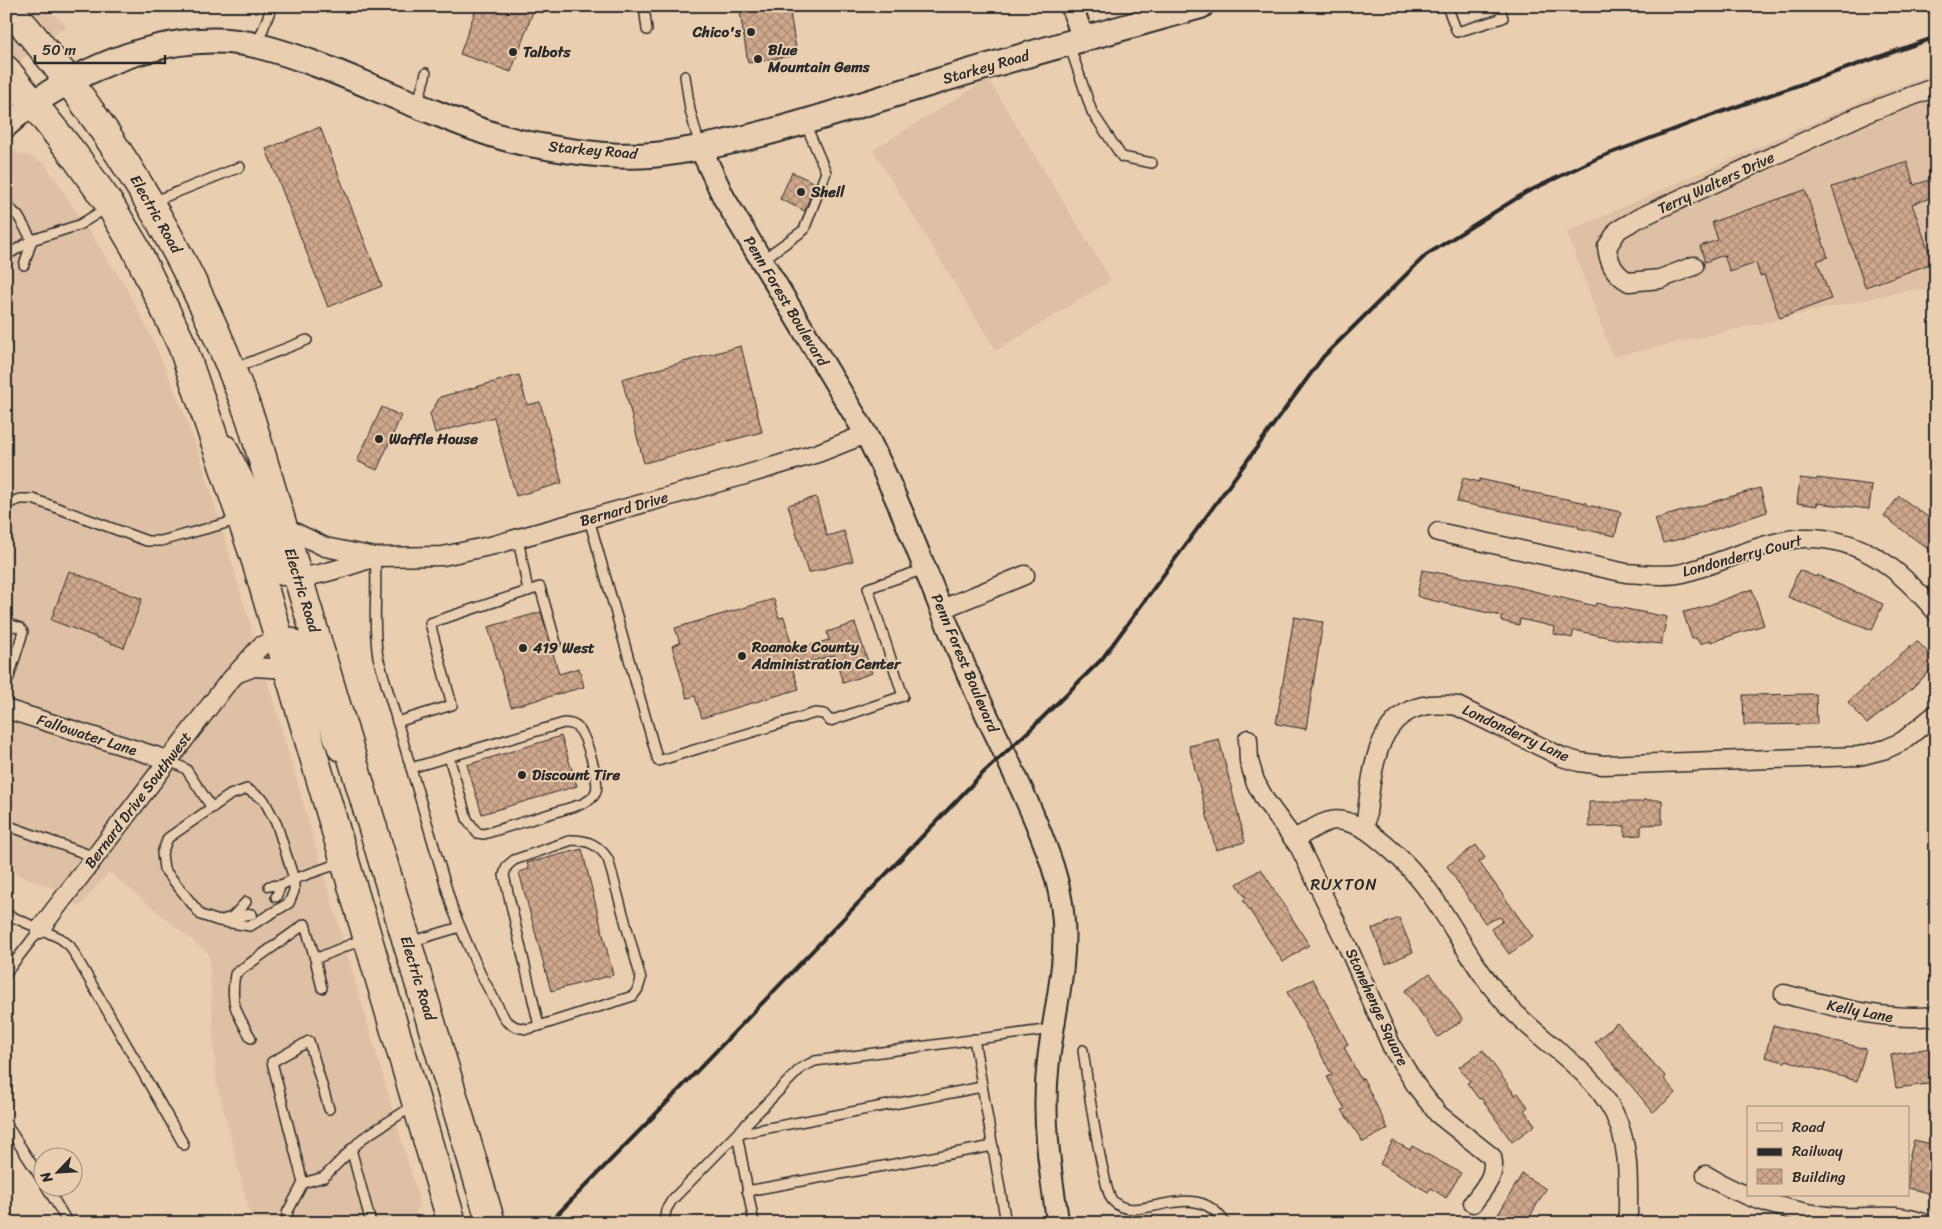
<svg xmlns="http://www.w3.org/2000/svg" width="1942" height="1229" font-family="Sriracha,sans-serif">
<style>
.built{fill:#dec0a4}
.building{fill:url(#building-cross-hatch);stroke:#2b2b2b}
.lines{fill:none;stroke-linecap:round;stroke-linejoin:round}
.service-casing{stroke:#2b2b2b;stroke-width:12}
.minor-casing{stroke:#2b2b2b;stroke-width:21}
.tertiary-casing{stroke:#2b2b2b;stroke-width:25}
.secondary-casing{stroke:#2b2b2b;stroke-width:28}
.primary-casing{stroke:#2b2b2b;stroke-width:31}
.service{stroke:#e9cfb0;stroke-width:9}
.minor{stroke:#e9cfb0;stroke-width:18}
.tertiary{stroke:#e9cfb0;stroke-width:21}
.secondary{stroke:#e9cfb0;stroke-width:24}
.primary{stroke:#e9cfb0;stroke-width:28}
.rail{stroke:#2b2b2b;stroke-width:4}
.poi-dot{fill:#2b2b2b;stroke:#e9cfb0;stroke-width:2}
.labels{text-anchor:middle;stroke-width:4;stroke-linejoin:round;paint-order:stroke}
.poi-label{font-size:15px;font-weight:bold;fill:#2b2b2b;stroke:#e9cfb0;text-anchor:start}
.street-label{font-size:15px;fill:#2b2b2b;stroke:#e9cfb0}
.neighbourhood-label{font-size:16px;letter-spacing:1px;fill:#2b2b2b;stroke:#e9cfb0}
</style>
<defs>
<pattern id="building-cross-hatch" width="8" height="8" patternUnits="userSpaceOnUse" patternTransform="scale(1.25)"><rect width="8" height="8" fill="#d0a88d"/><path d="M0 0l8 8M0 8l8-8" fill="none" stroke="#a98973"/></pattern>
</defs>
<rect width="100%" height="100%" fill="#e9cfb0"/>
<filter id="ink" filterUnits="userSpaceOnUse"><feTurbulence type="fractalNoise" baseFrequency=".02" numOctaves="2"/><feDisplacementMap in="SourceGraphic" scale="10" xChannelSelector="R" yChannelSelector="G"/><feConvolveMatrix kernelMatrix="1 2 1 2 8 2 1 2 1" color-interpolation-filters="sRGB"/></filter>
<g filter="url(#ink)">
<g class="built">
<polygon points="6,6 44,6 67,26 6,71"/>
<polygon points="1936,73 1936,291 1908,290 1613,357 1567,232 1868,98"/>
<polygon points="988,79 1111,280 996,351 873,150"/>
<polygon points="6,140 20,155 29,155 45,164 125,286 154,342 180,403 202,462 283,734 419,1200 414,1223 252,1223 216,1079 209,954 109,872 79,907 56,889 6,870"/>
</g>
<g class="building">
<polygon points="477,6 535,6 511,72 460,54"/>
<polygon points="739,6 789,6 797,55 748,63"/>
<polygon points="320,127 382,286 328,307 266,149"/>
<polygon points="1907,162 1914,185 1936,178 1936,196 1912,204 1933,263 1865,287 1832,187"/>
<polygon points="792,172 815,183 805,211 780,199"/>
<polygon points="1805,190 1828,257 1817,261 1831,299 1780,318 1764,275 1760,276 1756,263 1730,272 1724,255 1705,262 1700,246 1718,240 1712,222"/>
<polygon points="741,346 762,432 644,463 622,379"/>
<polygon points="519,375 527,405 540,402 562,483 516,496 494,417 435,433 430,414 440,397"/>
<polygon points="382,407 401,416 377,470 357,461"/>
<polygon points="1463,478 1479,482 1479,479 1520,488 1519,490 1587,503 1587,505 1621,512 1615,536 1578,528 1579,526 1457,502"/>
<polygon points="1800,478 1817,480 1817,478 1872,485 1869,509 1817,503 1817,506 1797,503"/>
<polygon points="1760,488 1767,512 1698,535 1663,543 1655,519"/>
<polygon points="1899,496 1936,523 1936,555 1884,516"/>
<polygon points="816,497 827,536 844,531 853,561 808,573 788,505"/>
<polygon points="1422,570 1509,585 1595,606 1596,603 1667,617 1661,644 1616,639 1574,630 1572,638 1554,634 1555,627 1520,619 1519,625 1501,621 1502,616 1426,599 1417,596"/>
<polygon points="1799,570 1816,577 1817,575 1883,604 1872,630 1788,597"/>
<polygon points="69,571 142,599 124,648 51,620"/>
<polygon points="1752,589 1764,625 1711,642 1711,640 1700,644 1696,638 1692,639 1683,612 1701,608"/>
<polygon points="774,599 779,618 784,617 793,650 829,640 827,632 855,623 872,673 843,683 834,655 792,667 799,689 702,718 695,696 687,698 672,646 680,643 675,628"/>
<polygon points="541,612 559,674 579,668 584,687 511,707 488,627"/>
<polygon points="1294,617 1323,622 1306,729 1276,724"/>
<polygon points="1917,641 1936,661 1936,665 1910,690 1867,724 1848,702"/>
<polygon points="1816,694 1817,724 1744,725 1743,695"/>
<polygon points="561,736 577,786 482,814 467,765"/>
<polygon points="1219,739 1245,842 1216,850 1189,746"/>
<polygon points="1643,800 1662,800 1662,824 1643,825 1641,827 1641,835 1625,836 1625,826 1589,827 1589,802 1643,802"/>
<polygon points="1476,845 1485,858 1479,862 1533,937 1509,954 1491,929 1503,921 1500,917 1485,923 1447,866"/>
<polygon points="582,849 613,975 551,991 519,872 529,869 527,863"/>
<polygon points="1261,869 1309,945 1283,962 1243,900 1246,898 1237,884"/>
<polygon points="1399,918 1413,952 1386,964 1372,929"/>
<polygon points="1430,973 1463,1020 1438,1037 1405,991"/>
<polygon points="1313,979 1348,1044 1344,1047 1361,1080 1363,1078 1388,1129 1363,1142 1342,1110 1345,1109 1327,1077 1332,1075 1287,992"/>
<polygon points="1617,1023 1666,1077 1664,1079 1676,1093 1653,1112 1595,1042"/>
<polygon points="1773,1025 1866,1049 1857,1081 1786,1060 1785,1062 1765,1057"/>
<polygon points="1936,1047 1936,1083 1896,1088 1891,1055"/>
<polygon points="1483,1050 1515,1095 1518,1093 1528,1107 1524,1110 1535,1125 1512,1142 1481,1098 1479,1099 1467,1083 1470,1081 1459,1067"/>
<polygon points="1914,1140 1936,1145 1936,1195 1908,1188 1908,1163"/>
<polygon points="1393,1141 1410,1150 1412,1146 1461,1173 1446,1198 1431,1188 1428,1192 1380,1164"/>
<polygon points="1522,1174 1546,1189 1526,1223 1493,1223"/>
</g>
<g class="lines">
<defs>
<g id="service">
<polyline points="644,6 647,30"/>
<polyline points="1447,6 1457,32 1503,18 1499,6"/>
<polyline points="1069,44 1092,112 1122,157 1152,163"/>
<polyline points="257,45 272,6"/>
<polyline points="685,76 690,110 700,147"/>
<polyline points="417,106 426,73"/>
<polyline points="152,202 240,167"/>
<polyline points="6,205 18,216 32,240 24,265"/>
<polyline points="12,252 32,240 79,225 108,207"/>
<polyline points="762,260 804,230 826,172 805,123"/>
<polyline points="235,368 307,340"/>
<polyline points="6,504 20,499 33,499 147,541 161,541 238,520"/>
<polyline points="589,519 658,761 815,713 824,714 830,721 903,696 868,588 925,569"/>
<polyline points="518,538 528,591"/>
<path d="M375,557C378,591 372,623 378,657L453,910L480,973L506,1021L516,1027L527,1029L539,1026"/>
<polyline points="6,623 20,628 23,632 6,687"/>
<polyline points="397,722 452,705 430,623 540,587 556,643"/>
<polyline points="168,760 186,769 212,808"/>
<path d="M411,768L564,723C570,723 574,724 578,728C586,735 600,782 596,791C594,798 588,801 582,804L484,834L477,833L467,819L449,757"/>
<polyline points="6,825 95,857"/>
<path d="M572,840C588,840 599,845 608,859L641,979L638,989L633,996L539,1026L504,875L507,866L514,860Z"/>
<polyline points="269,886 281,885 294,879 294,891 289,903 250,926 219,921 201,915 164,869 162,853 168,838 230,795 247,789 264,800 277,825 294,879 343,862"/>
<polyline points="276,897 281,885"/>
<polyline points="6,914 60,938 70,946 184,1145"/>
<polyline points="233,917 252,914"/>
<polyline points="222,920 232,917 246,902"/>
<polyline points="410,942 460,927"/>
<polyline points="6,973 40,929"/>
<polyline points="322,988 315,959 366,938"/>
<path d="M251,1038C236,1012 230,1004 235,974L305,924L315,959"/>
<polyline points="974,1039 1006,1223"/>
<path d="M1083,1050C1089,1092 1094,1133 1104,1174C1106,1182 1107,1193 1112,1200C1137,1229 1194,1173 1225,1223"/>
<polyline points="329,1109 309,1041 272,1062 303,1183 324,1177 363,1138 413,1106"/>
<polyline points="6,1124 42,1180"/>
<polyline points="351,1149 371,1223"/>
<polyline points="46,1186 68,1223"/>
<polyline points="747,1191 993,1146"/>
<polyline points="289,1223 287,1213 303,1183"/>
<polyline points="664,1223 666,1210 672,1200 801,1068 815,1061 1052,1029"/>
<polyline points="754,1223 737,1134 982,1087"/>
</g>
<g id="minor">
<path d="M1694,266L1660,279L1629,282C1614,274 1609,263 1607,247L1618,230L1639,218L1864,114L1936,87"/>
<path d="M227,445L253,497L274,564L282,576C309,581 347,566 373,558"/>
<polyline points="282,526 325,547 375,557 443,556 494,545 745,475 818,453 866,434"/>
<path d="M1438,532L1626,573C1645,574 1665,577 1683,573C1719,564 1769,539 1805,538C1863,537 1901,571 1936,612"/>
<polyline points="942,609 1025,575"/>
<polyline points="238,673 254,667 288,669"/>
<polyline points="6,709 168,760"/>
<path d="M1248,739L1249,761L1255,781L1265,800L1300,848L1348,947L1392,1047L1417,1087L1438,1114L1492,1157C1497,1176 1483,1189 1473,1203"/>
<path d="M1294,839C1326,822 1331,812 1365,829"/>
<polyline points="40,929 225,686 261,646 287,636 293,638 300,650 338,751"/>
<path d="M1784,994C1836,1007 1882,1021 1936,1016"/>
<path d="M1706,1175C1742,1198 1798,1215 1840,1217C1868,1219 1895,1212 1923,1223"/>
<path d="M1626,1223L1628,1214C1628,1179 1630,1146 1614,1113C1592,1070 1543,1043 1510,1008C1477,974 1457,931 1430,893C1412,868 1390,847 1365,829C1373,769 1373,693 1457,706L1562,757L1579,762L1603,765L1859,756L1886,749L1903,741L1936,714"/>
</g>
<g id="tertiary">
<polyline points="1072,6 1083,39"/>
<polyline points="6,127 33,103"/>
<path d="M700,147L724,198L866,434C905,511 933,593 967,672C989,722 1014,770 1035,820C1048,851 1060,882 1063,916C1068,966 1053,1015 1048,1065C1042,1118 1050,1171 1058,1223"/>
</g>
<path id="secondary" d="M33,103C98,61 180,27 259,46C318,61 374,89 431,111C465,125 499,139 535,145C578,153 626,160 669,153C760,140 848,108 935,82C1023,55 1112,31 1201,6"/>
<g id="primary">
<path d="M7,6C115,128 196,268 251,420L491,1223"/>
<polyline points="6,70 75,156 110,205 135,247 182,345 256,561 452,1223"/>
</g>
</defs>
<use href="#service" class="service-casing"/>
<use href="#minor" class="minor-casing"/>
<use href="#tertiary" class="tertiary-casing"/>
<use href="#secondary" class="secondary-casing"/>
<use href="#primary" class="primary-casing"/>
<use href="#service" class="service"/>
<use href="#minor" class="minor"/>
<use href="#tertiary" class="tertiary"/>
<use href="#secondary" class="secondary"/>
<use href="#primary" class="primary"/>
<polyline class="rail" points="549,1223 651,1119 982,774 1031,729 1102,659 1323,357 1426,255 1525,193 1598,158 1707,117 1936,37"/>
</g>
</g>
<g class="poi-dot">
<circle cx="751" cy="32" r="5"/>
<circle cx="513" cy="52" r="5"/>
<circle cx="758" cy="59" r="5"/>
<circle cx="801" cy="192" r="5"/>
<circle cx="379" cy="439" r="5"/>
<circle cx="523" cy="648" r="5"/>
<circle cx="742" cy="656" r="5"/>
<circle cx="522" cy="775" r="5"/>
</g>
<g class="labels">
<g class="poi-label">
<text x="741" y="37" text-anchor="end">Chico's</text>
<text x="768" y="55">Blue<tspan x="768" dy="17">Mountain Gems</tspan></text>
<text x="523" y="57">Talbots</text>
<text x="811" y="197">Shell</text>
<text x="389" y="444">Waffle House</text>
<text x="752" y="652">Roanoke County<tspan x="752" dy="17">Administration Center</tspan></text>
<text x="533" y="653">419 West</text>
<text x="532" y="780">Discount Tire</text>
</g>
<g class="street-label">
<text transform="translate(986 67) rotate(-16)" y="5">Starkey Road</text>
<text transform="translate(593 150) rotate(5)" y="5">Starkey Road</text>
<text transform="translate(1716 183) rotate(-25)" y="5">Terry Walters Drive</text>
<text transform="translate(156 214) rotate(60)" y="5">Electric Road</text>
<text transform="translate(786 301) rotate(59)" y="5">Penn Forest Boulevard</text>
<text transform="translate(624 509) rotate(-16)" y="5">Bernard Drive</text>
<text transform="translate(1742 556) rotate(-15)" y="5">Londonderry Court</text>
<text transform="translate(302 590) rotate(73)" y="5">Electric Road</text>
<text transform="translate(965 663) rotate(67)" y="5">Penn Forest Boulevard</text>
<text transform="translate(1516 733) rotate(25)" y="5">Londonderry Lane</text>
<text transform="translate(87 735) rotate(18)" y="5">Fallowater Lane</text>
<text transform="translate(138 800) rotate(-53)" y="5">Bernard Drive Southwest</text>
<text transform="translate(418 978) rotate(73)" y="5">Electric Road</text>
<text transform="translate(1377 1007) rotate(65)" y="5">Stonehenge Square</text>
<text transform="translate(1860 1011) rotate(11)" y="5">Kelly Lane</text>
</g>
<g class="neighbourhood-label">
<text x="1344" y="890">RUXTON</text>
</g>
</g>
<rect width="1942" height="1229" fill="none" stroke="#e9cfb0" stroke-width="25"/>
<rect x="12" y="12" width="1917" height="1204" fill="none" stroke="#2b2b2b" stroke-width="2" filter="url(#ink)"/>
<rect x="1747" y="1106" width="162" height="90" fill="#e9cfb0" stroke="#9d8d7b"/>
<rect x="1757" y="1123" width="25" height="8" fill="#e9cfb0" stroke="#9d8d7b"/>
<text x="1792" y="1132" font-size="15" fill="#2b2b2b">Road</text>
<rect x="1757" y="1148" width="25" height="8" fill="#2b2b2b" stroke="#9d8d7b"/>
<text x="1792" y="1156" font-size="15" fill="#2b2b2b">Railway</text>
<rect x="1757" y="1169" width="25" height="15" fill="url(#building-cross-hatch)" stroke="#9d8d7b"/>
<text x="1792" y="1182" font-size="15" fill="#2b2b2b">Building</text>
<g transform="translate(58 1172) rotate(245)"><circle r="24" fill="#e9cfb0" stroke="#9d8d7b"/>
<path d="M0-4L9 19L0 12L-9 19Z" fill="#2b2b2b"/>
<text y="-8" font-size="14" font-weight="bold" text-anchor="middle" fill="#2b2b2b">N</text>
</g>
<path d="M35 55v8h130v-8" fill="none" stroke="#2b2b2b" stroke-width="2.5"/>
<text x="42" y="55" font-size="15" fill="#2b2b2b" stroke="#e9cfb0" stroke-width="4" paint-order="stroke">50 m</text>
</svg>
